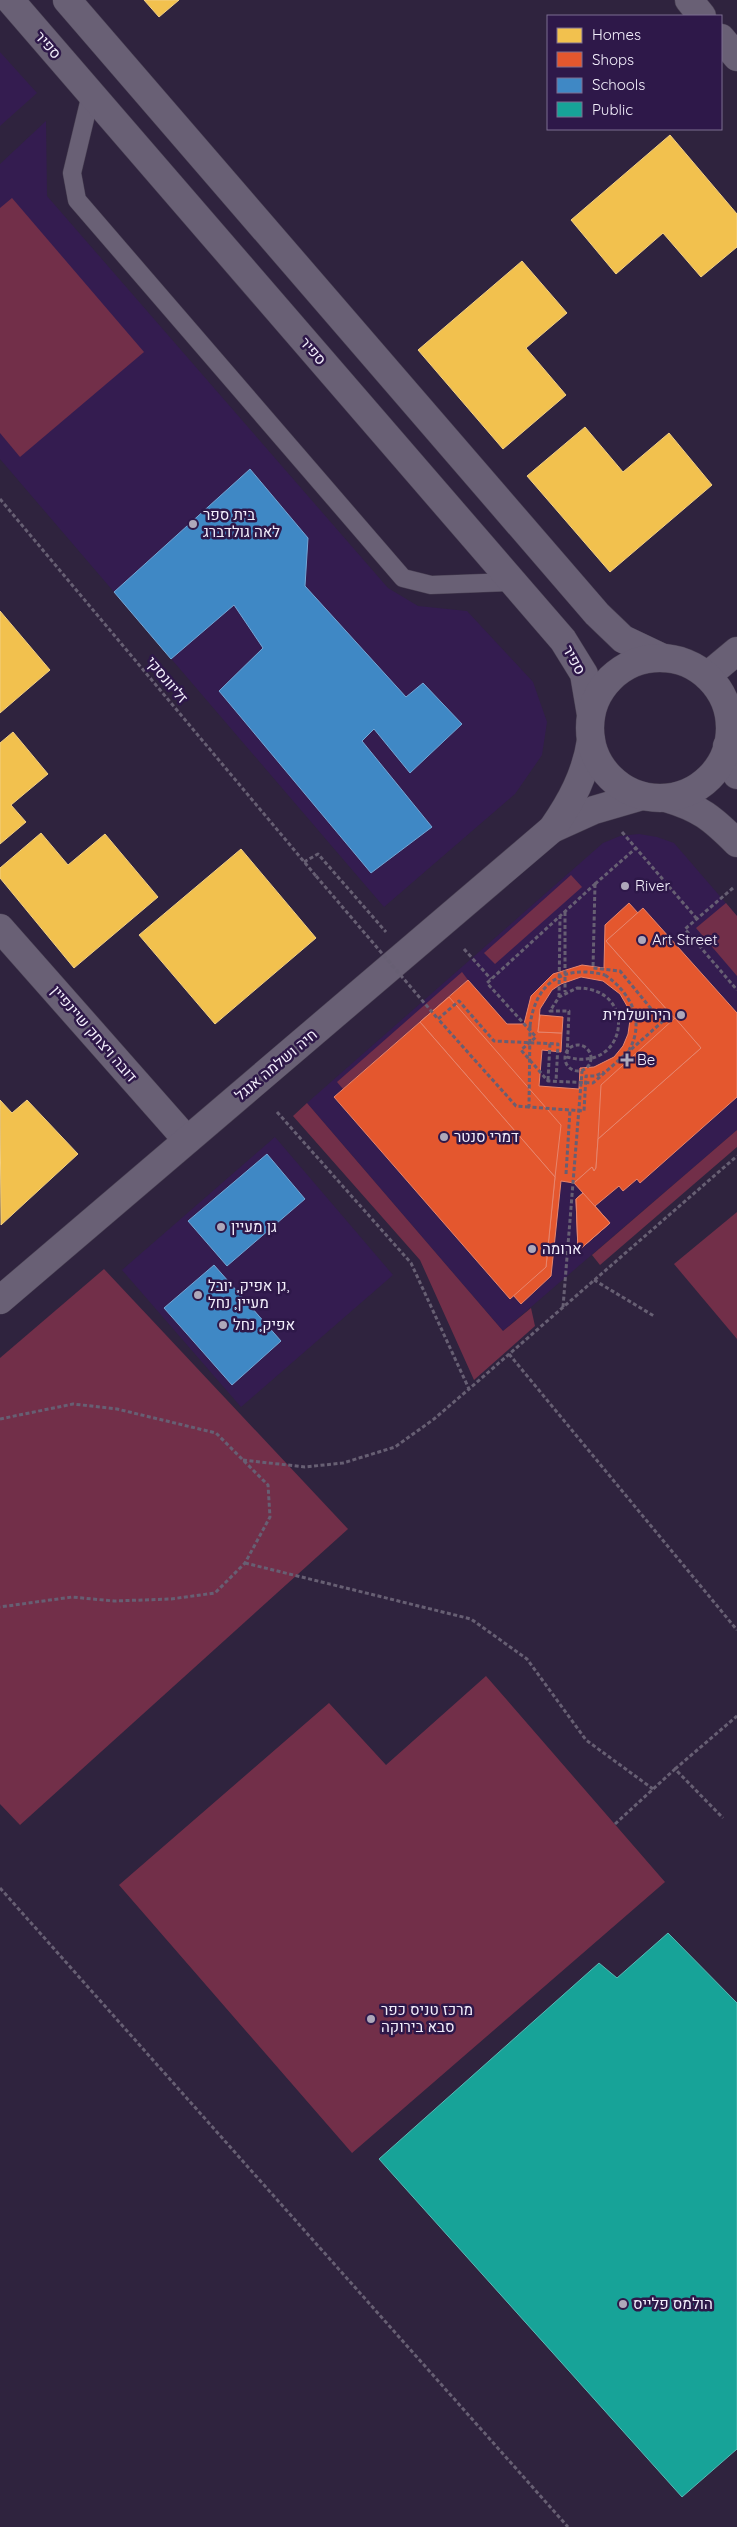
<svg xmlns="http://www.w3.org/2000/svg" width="737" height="2527" font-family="Quicksand,Heebo,sans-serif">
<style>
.built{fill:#341c50}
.green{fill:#722f49}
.homes{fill:#f2c14e;stroke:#f2cf82}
.shops{fill:#e4572e;stroke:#e8856c;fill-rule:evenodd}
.schools{fill:#3f88c5;stroke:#75a7d6}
.public{fill:#17a398;stroke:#59bab6}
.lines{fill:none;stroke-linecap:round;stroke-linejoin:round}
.lane-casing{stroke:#483f52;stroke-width:19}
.street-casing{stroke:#483f52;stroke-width:29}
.secondary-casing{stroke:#483f52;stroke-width:29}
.path{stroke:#675f73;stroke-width:3;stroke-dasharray:4 2.5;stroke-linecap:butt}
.lane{stroke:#696075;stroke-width:18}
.street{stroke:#696075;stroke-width:28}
.secondary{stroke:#696075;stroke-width:28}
.path-bridge{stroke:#675f73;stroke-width:3;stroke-dasharray:4 2.5;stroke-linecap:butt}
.poi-dot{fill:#aea8ba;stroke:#2e1849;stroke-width:2}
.labels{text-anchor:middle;stroke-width:5;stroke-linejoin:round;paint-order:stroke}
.street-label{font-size:15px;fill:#f3effc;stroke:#2e1849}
.poi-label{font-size:15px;fill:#f3effc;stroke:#2e1849;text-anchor:start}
</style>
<rect width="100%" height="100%" fill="#2f233e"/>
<g class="built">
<polygon points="0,52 37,93 0,126"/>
<polygon points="46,121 47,196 388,588 418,606 467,611 533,682 547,722 542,755 515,794 384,907 0,459 0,164"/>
<polygon points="639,834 657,837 674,843 737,916 737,1130 503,1331 307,1103 603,843 620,836"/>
<polygon points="275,1137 393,1275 241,1407 122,1270"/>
</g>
<g class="green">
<polygon points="12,198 144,352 20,457 0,433 0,208"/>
<polygon points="571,875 582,887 495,964 484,953"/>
<polygon points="726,903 737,916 737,976 696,928"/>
<polygon points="462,972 468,980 343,1089 337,1082"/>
<polygon points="307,1103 503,1331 531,1308 535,1326 474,1380 420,1260 293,1116"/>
<polygon points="737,1130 737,1147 600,1265 592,1255"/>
<polygon points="737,1212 737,1339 674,1264"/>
<polygon points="104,1269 348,1529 20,1825 0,1804 0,1358"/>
<polygon points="486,1676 665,1882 352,2153 119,1885 329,1703 386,1765"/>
</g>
<g class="homes">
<polygon points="144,0 179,0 159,17"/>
<polygon points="670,135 737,214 737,247 701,277 663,233 616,274 571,220"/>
<polygon points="522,261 567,313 526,348 566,395 503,449 418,350"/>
<polygon points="585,427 623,472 669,433 712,485 610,572 527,476"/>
<polygon points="0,611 50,670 0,713"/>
<polygon points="13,732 48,774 11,805 26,822 0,844 0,743"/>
<polygon points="41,833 68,865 105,834 158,897 74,968 0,878 0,868"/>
<polygon points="241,849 316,938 215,1024 139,935"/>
<polygon points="0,1100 12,1113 27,1100 78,1154 1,1225"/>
</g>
<g class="shops">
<path d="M629,903L638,913L606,941L701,1048L598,1139L596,1168L594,1171L592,1167L574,1183L561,1181L551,1276L521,1304L513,1295L546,1267L555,1177L420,1022L468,980L507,1024H524L531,996L553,974L582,965L604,968L605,925ZM581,977L603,981L620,994L627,1006L630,1020L628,1034L623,1046L614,1057L594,1067L580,1068L579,1089L539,1086L542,1050L561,1052L562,1033L538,1032L540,1009L552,990L561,984Z"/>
<polygon points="643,908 737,1013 737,1097 640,1183 637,1179 623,1191 619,1186 595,1206 610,1223 578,1251 576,1199 583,1193 574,1183 592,1167 594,1171 596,1168 598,1139 701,1048 606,941"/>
<polygon points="449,997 561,1125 555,1177 420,1022"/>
<polygon points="540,1015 563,1017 562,1033 538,1032"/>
<polygon points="675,1018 701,1048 598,1139 601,1085"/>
<polygon points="420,1022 555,1177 546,1267 510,1299 334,1097"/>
<polygon points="583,1193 610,1223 578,1251 576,1199"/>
</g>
<g class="schools">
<polygon points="250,469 308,538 305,586 406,697 423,683 462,724 410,773 374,729 362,741 432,827 371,873 219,691 263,648 234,605 171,659 114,592"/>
<polygon points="267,1154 305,1199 227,1266 188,1221"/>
<polygon points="214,1265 281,1341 232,1385 164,1308"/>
</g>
<polygon class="public" points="668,1933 737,2003 737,2449 682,2497 379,2159 599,1963 617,1978"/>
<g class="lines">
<defs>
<polyline id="lane" points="91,94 72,173 77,200 403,578 431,585 513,582"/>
<g id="street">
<polyline points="689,0 702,16"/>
<polyline points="721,38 737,57"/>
<polyline points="707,676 737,651"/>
<polyline points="727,746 737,775"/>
<path d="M666,798C700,808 712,818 737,843"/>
<polyline points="552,829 594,810 642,796"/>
<polyline points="0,928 187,1140"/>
<path d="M0,1300L552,829C571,802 586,774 591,740"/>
</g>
<g id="secondary">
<polyline points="10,0 563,640 584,674 591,715"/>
<polyline points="67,0 597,614 623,639 663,658"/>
<circle cx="660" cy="728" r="70"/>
</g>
</defs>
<use href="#lane" class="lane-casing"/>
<use href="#street" class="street-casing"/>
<use href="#secondary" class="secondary-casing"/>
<g class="path">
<polyline points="0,499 316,876"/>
<polyline points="622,832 697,919"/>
<polyline points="304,862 318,854 386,932"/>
<polygon points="595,884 593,968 620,971 662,1022 593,1083 548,1081 521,1050 536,1037 487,983"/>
<polyline points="595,884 636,848"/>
<polyline points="733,888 685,929 737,990"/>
<polyline points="565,912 565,992"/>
<polyline points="464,949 491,979"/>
<path d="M605,975C630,992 646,1021 629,1050"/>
<path d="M577,988C640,988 627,1074 567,1057L569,1011H550L559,997Z"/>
<polyline points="559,997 560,917"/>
<polyline points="530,1026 529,1107 584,1111 586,1076 595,1076 604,1072"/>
<circle cx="578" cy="1058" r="13"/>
<polyline points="548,1080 550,1043"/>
<polyline points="529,1107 516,1106 438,1019 459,1001 494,1041 558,1044 556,1081"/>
<polyline points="277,1112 411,1263 469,1389 737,1156"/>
<polyline points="566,1174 570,1110"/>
<polyline points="594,1280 654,1316"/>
<polyline points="563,1307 582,1071"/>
<polyline points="509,1354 737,1630"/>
<polyline points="0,1419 73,1404 117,1409 216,1433 268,1485 270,1517 245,1563 215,1593 171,1599 114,1601 72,1597 0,1607"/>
<polyline points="243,1460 305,1467 343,1463 395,1447 434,1419 469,1389"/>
<polyline points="245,1563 471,1619 527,1659 586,1740 653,1789"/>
<polyline points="675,1769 737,1716"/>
<polyline points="615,1824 675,1769 723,1818"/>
<polyline points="0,1888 568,2527"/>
</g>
<use href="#lane" class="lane"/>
<use href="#street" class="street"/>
<use href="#secondary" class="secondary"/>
<g class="path-bridge">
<polyline points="316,876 438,1019"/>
<path d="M530,1026C535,983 563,964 605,975"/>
</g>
</g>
<g class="poi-dot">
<circle cx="193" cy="524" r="5"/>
<circle cx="625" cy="886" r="5"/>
<circle cx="642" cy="940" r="5"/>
<circle cx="681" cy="1015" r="5"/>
<path d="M624.5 1052.5h5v5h5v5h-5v5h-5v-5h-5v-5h5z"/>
<circle cx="444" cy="1137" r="5"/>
<circle cx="221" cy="1227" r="5"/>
<circle cx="532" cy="1249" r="5"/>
<circle cx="198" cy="1295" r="5"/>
<circle cx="223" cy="1325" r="5"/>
<circle cx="371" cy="2019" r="5"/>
<circle cx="623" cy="2304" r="5"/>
</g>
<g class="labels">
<g class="street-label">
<text transform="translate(48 45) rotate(49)" y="5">ספיר</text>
<text transform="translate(313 351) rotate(49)" y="5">ספיר</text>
<text transform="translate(574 660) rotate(61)" y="5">ספיר</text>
<text transform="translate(167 680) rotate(50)" y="5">זליוונסקי</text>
<text transform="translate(94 1034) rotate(49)" y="5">דובה ויצחק שיינפיין</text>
<text transform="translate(276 1065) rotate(-40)" y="5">חיה ושלמה אנגל</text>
</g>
<g class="poi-label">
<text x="203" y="520">בית ספר<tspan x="203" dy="17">לאה גולדברג</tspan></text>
<text x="635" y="891">River</text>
<text x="652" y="945">Art Street</text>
<text x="671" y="1020" text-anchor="end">הירושלמית</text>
<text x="637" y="1065">Be</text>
<text x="454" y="1142">דמרי סנטר</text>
<text x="231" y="1232">גן מעיין</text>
<text x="542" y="1254">ארומה</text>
<text x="208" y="1291">גן אפיק, יובל,<tspan x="208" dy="17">מעיין, נחל</tspan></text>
<text x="233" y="1330">אפיק, נחל</text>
<text x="381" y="2015">מרכז טניס כפר<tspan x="381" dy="17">סבא בירוקה</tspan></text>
<text x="633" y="2309">הולמס פלייס</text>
</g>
</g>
<rect x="547" y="15" width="175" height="115" fill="#2e1849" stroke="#7d6e91"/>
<rect x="557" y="28" width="25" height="15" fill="#f2c14e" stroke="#7d6e91"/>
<text x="592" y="40" font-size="15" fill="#f3effc">Homes</text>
<rect x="557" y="52" width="25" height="15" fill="#e4572e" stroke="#7d6e91"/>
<text x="592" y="65" font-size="15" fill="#f3effc">Shops</text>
<rect x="557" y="78" width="25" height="15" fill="#3f88c5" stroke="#7d6e91"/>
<text x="592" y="90" font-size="15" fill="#f3effc">Schools</text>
<rect x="557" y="102" width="25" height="15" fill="#17a398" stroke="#7d6e91"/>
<text x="592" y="115" font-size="15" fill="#f3effc">Public</text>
</svg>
